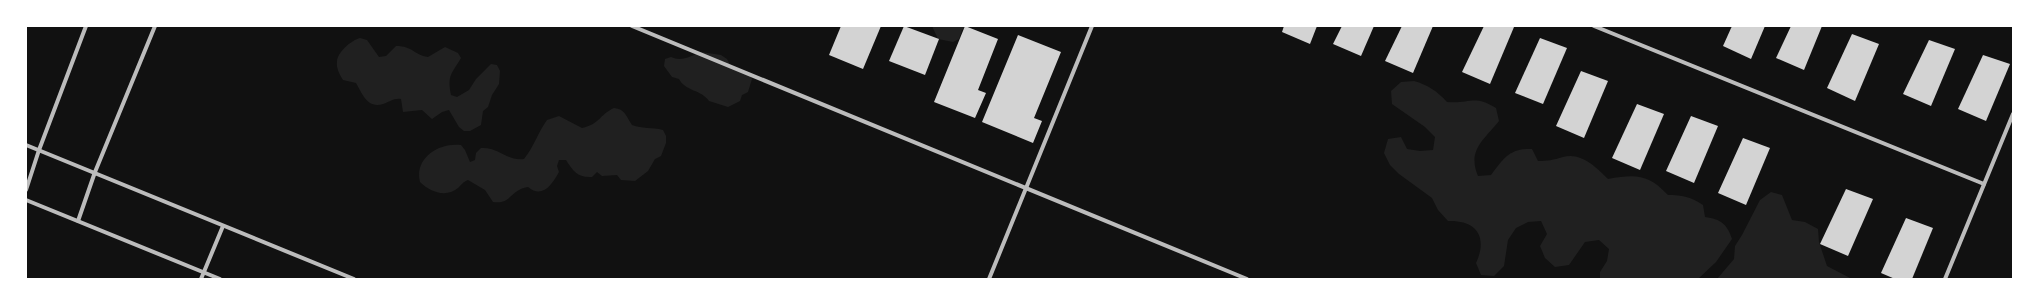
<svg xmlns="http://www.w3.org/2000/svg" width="2039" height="305" font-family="'PT Sans',sans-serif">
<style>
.green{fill:#202020}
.building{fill:#d3d3d3}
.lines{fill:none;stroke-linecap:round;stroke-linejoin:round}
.minor{stroke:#bcbcbc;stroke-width:4}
</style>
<rect width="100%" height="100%" fill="#111"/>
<g class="green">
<polygon points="932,26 967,26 962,30 959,39 953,42 938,39"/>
<path d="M360,38L367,40L379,57L386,56L396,46C413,46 414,55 428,57L445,47L458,53L461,58C452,74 447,74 451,95L457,97L469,90L476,79L491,64L497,65L500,71L499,84L492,95L488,107L483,111L481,125L470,131H464L459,127L449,110L442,112L432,119L422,110L403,112L401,99C393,98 390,102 383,104C367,109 362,93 356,83L343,80C340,75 336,68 337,62C337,52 352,40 360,38Z"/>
<path d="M701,52L721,55L727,59L730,65L748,73L752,79L748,92L742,95L740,101L728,107L709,101C702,90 685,91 679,79L672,77L664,66L665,59L671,57C682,62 691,56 701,52Z"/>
<path d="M1414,81C1428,85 1437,91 1447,102C1470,104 1474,94 1496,108L1499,121C1484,140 1467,150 1478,176L1491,175C1504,158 1510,148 1532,149L1538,161C1548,161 1553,160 1563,157C1581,152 1596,167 1608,179C1636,174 1648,174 1668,195C1682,195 1691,197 1703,205L1705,217C1721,219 1727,224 1732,239L1716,262L1698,279H1600V272L1607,261L1609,249L1599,240L1585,242L1569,265L1555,267L1545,258L1540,246L1547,234L1541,221L1528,222L1516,228L1508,240L1504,266L1494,276L1481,275L1476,263C1488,237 1477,220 1448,221L1438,210L1432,198L1399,174L1390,165L1384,153L1388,139L1401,137L1407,149L1420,151L1433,150L1435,137L1425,127L1392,104L1391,91L1401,82Z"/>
<path d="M614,108C625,109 626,116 632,125C642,129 652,127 663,130L666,136V143L661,156L655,159L648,171L635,181L621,180L617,175L602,176L597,172L592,177C578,178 573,171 566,160H559L557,166L559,172C552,185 542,199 528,187C511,189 511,205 493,202L485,190L468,180C463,182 461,185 458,188C446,198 430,192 420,182C414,158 439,142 461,145L465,150L470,162L475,160L476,153L481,148C500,147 505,161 524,159C534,147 538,132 547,120L559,116L582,128C600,124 599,115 614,108Z"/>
<polygon points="1771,192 1782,195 1792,220 1805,222 1818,229 1819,242 1827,266 1852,279 1717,279 1734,259 1735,246 1742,235 1760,200"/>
</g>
<g class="building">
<polygon points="841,26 881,26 863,69 829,55"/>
<polygon points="904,26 939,39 925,75 889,61"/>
<polygon points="965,26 998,39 978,90 986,93 975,118 934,102"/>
<polygon points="1284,26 1317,26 1310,44 1282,32"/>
<polygon points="1342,26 1374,26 1361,56 1333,44"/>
<polygon points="1402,26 1433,26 1413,73 1385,61"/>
<polygon points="1484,26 1514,27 1490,84 1462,72"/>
<polygon points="1732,26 1765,26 1751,59 1723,46"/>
<polygon points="1791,26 1822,26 1804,70 1776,58"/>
<polygon points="1852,34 1879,44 1855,101 1827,88"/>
<polygon points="1018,35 1061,52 1034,118 1042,121 1033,143 982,122"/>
<polygon points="1540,38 1567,48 1543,104 1515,93"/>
<polygon points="1929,40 1955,49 1931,106 1903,94"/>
<polygon points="1983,55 2010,64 1986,121 1958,109"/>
<polygon points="1581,71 1608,81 1584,138 1556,126"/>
<polygon points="1637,104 1664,114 1640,170 1612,158"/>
<polygon points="1691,116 1718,126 1694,183 1666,171"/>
<polygon points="1743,138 1770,148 1746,205 1718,193"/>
<polygon points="1846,189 1873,199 1848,256 1820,244"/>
<polygon points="1906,218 1933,228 1912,279 1895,279 1881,273"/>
</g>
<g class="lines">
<g class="minor">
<polyline points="632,26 1247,279"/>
<polyline points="1594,26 1984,184"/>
<polyline points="26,145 354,279"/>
<polyline points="26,190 39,150 86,26"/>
<polyline points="26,200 220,279"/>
<polyline points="78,221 95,172 155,26"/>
<polyline points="201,279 223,226"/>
<polyline points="989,279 1092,26"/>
<polyline points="1945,279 2013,114"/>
</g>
</g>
<rect width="2039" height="305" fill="none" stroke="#ffffff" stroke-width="54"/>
</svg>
